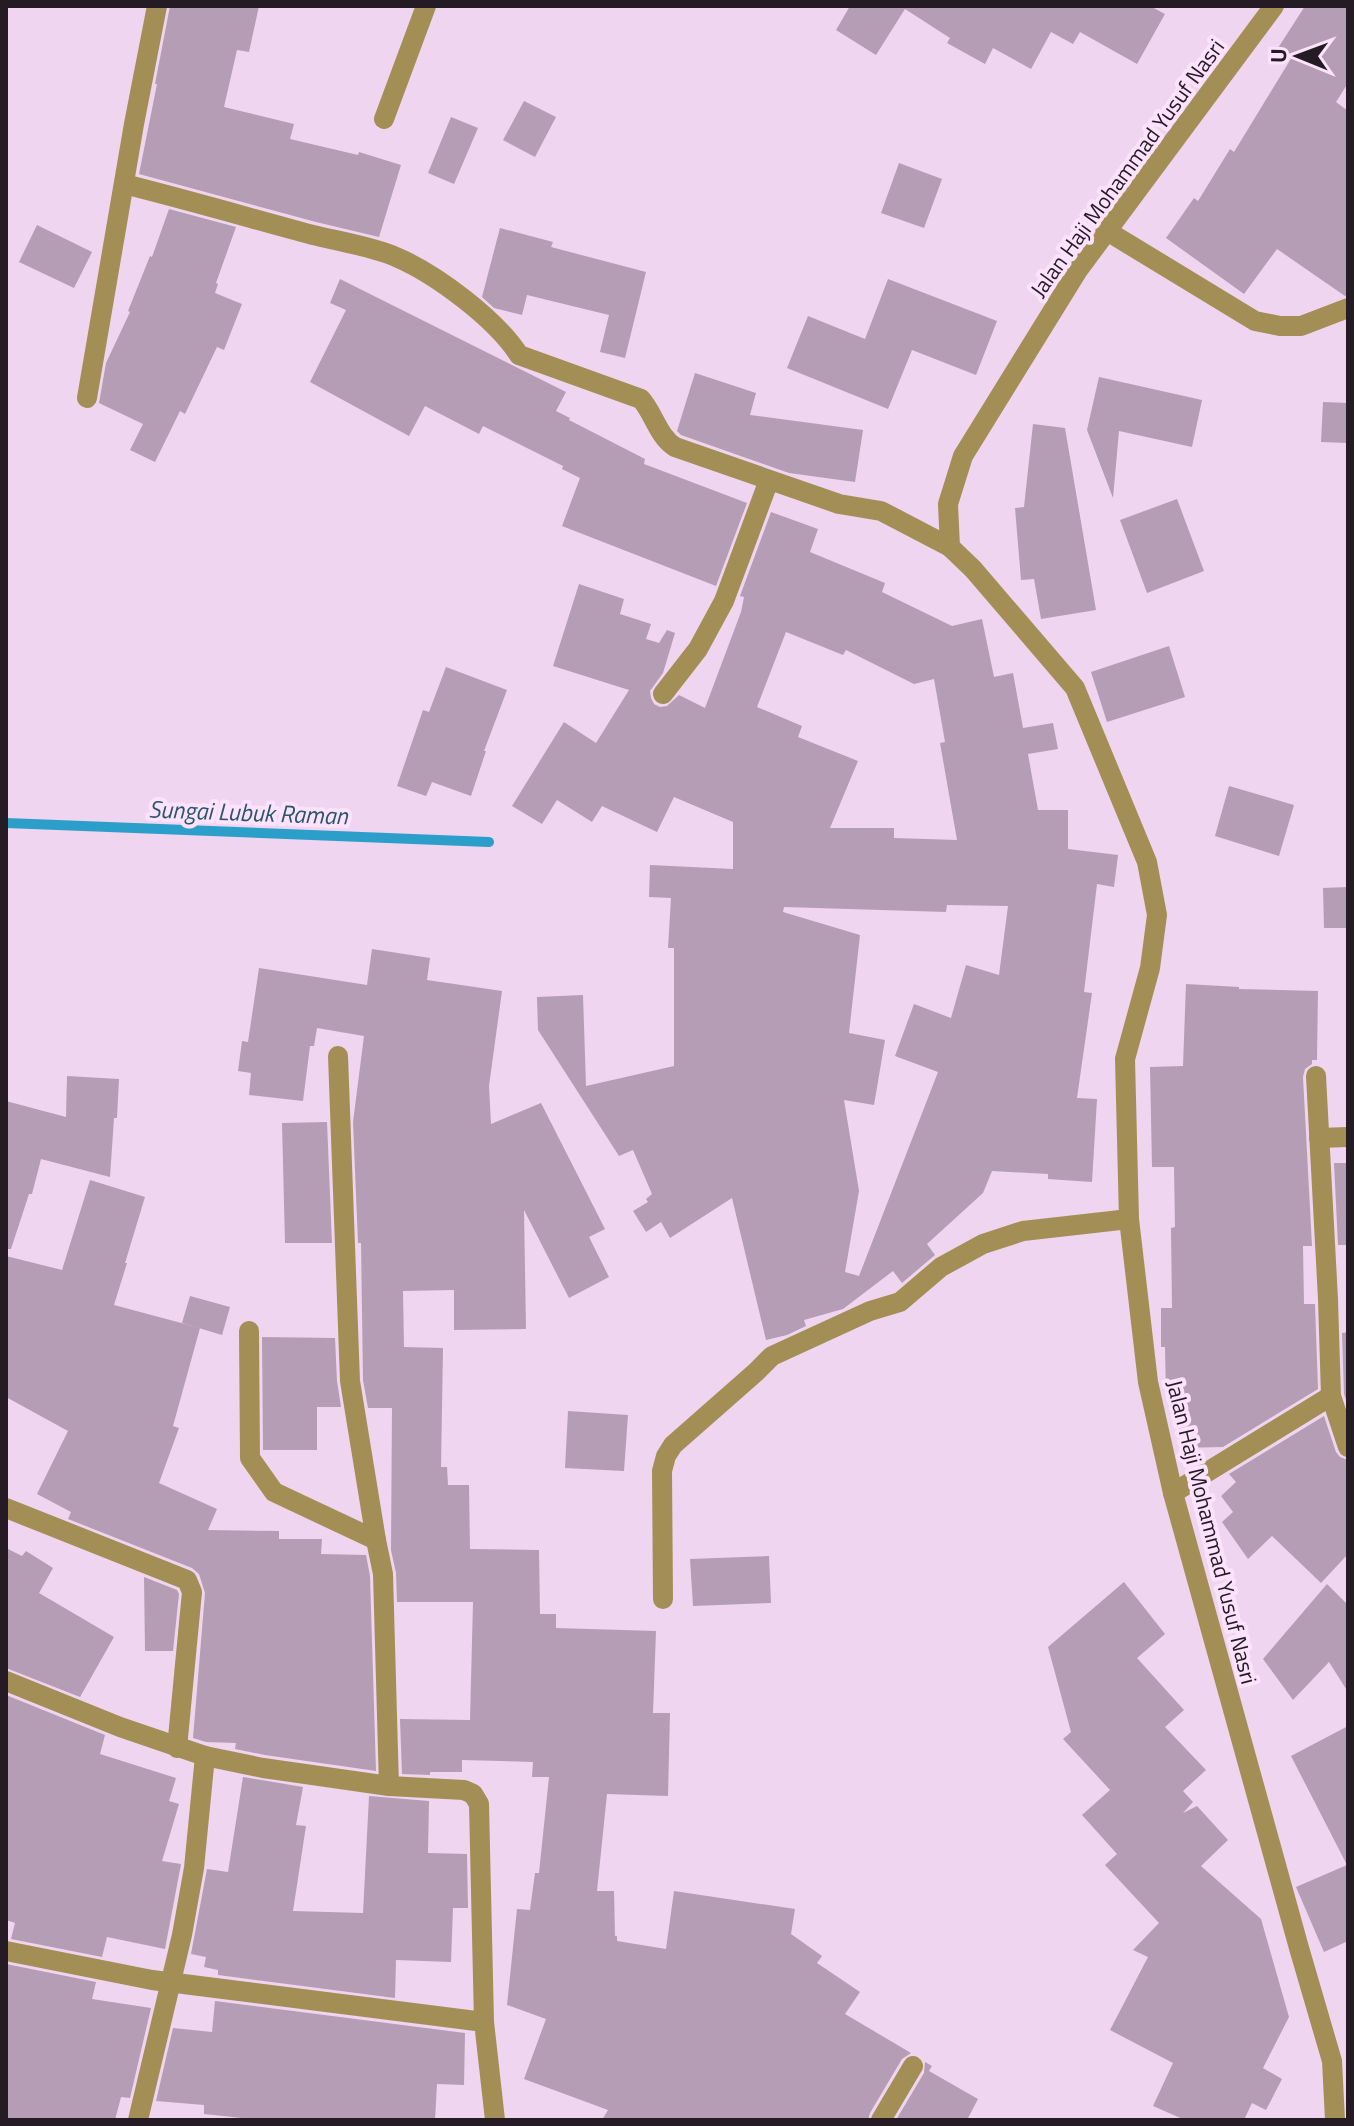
<svg xmlns="http://www.w3.org/2000/svg" width="1354" height="2126" font-family="'Titillium Web',sans-serif">
<style>
.lines{fill:none;stroke-linecap:round;stroke-linejoin:round}
.stream{stroke:#2b9fca;stroke-width:10}
.building{fill:#b69db6;fill-rule:evenodd}
.minor{stroke:#a38f56;stroke-width:20}
.tertiary{stroke:#a38f56;stroke-width:20}
.labels{text-anchor:middle;stroke-width:8;stroke-linejoin:round;paint-order:stroke}
.street-label{font-size:22px;fill:#241b24;stroke:#fce2fc}
.water-label{font-size:24px;font-style:italic;fill:#295669;stroke:#fce2fc}
</style>
<rect width="100%" height="100%" fill="#efd5ef"/>
<g class="lines">
<polyline class="stream" points="6,823 489,842"/>
</g>
<g class="building">
<polygon points="170,6 259,6 249,52 237,50 224,107 294,124 290,139 358,155 359,152 401,165 379,237 316,222 139,174 157,84 155,84"/>
<polygon points="850,6 1150,6 1165,14 1137,64 1080,32 1073,44 1051,32 1031,69 993,48 985,64 947,43 950,38 905,9 876,55 836,30"/>
<polygon points="1305,6 1348,6 1348,83 1336,102 1348,111 1348,295 1345,296 1277,249 1244,294 1166,238 1194,198 1198,201 1230,149 1234,152 1292,57 1278,48"/>
<polygon points="524,101 556,117 535,157 503,140"/>
<polygon points="451,117 478,128 454,184 428,173"/>
<polygon points="899,163 942,179 924,228 881,213"/>
<polygon points="169,209 236,227 216,283 218,284 215,293 242,304 224,350 217,347 185,414 180,411 155,462 130,450 143,424 99,403 106,363 130,312 128,311 150,256 152,257"/>
<polygon points="37,225 92,252 74,288 19,262"/>
<polygon points="500,228 553,242 551,247 646,272 625,358 600,352 609,315 527,295 522,315 494,308 482,297"/>
<polygon points="340,279 566,392 556,411 570,418 569,420 645,459 644,464 747,503 716,586 562,526 580,478 562,469 563,466 483,426 479,434 425,406 409,436 310,382 346,310 330,303"/>
<polygon points="888,279 997,321 976,375 912,350 888,409 787,368 808,316 865,339"/>
<polygon points="695,373 756,393 750,415 863,430 855,482 789,473 681,435 677,431"/>
<polygon points="1099,377 1202,400 1192,447 1119,431 1113,498 1087,430"/>
<polygon points="1323,402 1348,403 1348,443 1321,442"/>
<polygon points="1033,424 1065,428 1096,610 1041,619 1034,579 1021,580 1015,508 1024,507"/>
<polygon points="1177,499 1204,571 1147,593 1120,520"/>
<path d="M771,512L818,529L810,552L885,583L882,592L952,626L982,619L994,677L1013,673L1023,728L1053,723L1058,749L1028,754L1038,810H1068V849L1118,855L1114,887L1097,884L1084,992L1092,993L1077,1098L1097,1099L1092,1182L1048,1179V1174L992,1171L983,1193L927,1244L935,1255L902,1283L893,1271L843,1309L804,1320L806,1326L787,1335L766,1340L732,1198L670,1238L661,1222L646,1232L633,1211L648,1202L646,1199L652,1194L633,1150L619,1156L538,1030L537,997L583,995L586,1086L674,1066V948H668L671,898L649,897L650,865L733,869V822L674,797L657,832L602,806L592,822L557,800L542,824L512,806L564,722L596,743L629,690L553,666L579,584L624,599L620,614L651,624L646,639L659,643L667,630L675,633L663,673L650,691L651,698L654,704L660,707L667,706L679,695L705,708L741,612L744,597L740,596ZM786,632L843,655L846,650L914,684L934,679L945,742L940,743L957,840L894,838V828H830L858,761L798,737L802,726L757,707ZM947,905L1008,906L999,975L966,965L951,1018L914,1004L895,1056L938,1072L859,1276L845,1272L859,1191L844,1100L874,1105L885,1040L849,1033L860,935L783,912L784,907L946,912Z"/>
<polygon points="1169,646 1185,697 1107,722 1091,672"/>
<polygon points="446,667 507,690 484,751 486,751 471,796 432,782 426,796 397,786 423,710 429,712"/>
<polygon points="1229,786 1294,805 1279,856 1215,836"/>
<polygon points="1348,887 1348,928 1324,928 1323,888"/>
<polygon points="372,949 430,958 427,980 502,991 489,1086 491,1124 541,1103 605,1229 589,1237 609,1277 569,1298 524,1210 526,1329 454,1330 454,1290 403,1291 404,1347 443,1348 441,1467 447,1467 448,1485 469,1485 470,1549 539,1550 540,1614 556,1614 556,1628 656,1631 653,1713 670,1713 668,1796 607,1794 597,1891 614,1891 615,1936 617,1936 617,1941 666,1949 674,1891 795,1909 791,1934 822,1956 817,1963 860,1992 845,2014 911,2053 902,2059 870,2113 868,2120 602,2120 608,2110 524,2079 546,2019 507,2005 517,1909 530,1910 535,1873 539,1873 549,1777 532,1777 533,1762 462,1760 462,1772 430,1772 430,1775 402,1774 400,1719 470,1720 473,1602 397,1602 396,1573 391,1550 392,1408 368,1408 363,1380 361,1243 358,1243 353,1122 364,1036 317,1028 314,1046 310,1046 303,1101 249,1095 251,1073 238,1071 242,1041 248,1042 259,968 367,985"/>
<polygon points="1186,984 1239,987 1239,989 1318,991 1317,1060 1312,1060 1312,1064 1305,1069 1303,1077 1312,1246 1303,1246 1304,1304 1315,1304 1318,1389 1223,1447 1179,1448 1178,1394 1166,1394 1165,1347 1161,1347 1161,1308 1172,1308 1171,1228 1175,1227 1174,1167 1152,1167 1150,1067 1183,1066"/>
<polygon points="67,1076 119,1079 117,1118 114,1118 110,1177 41,1159 32,1194 29,1194 11,1249 6,1249 6,1101 66,1117"/>
<polygon points="327,1122 332,1243 285,1243 282,1123"/>
<polygon points="1334,1163 1348,1163 1348,1245 1338,1245"/>
<polygon points="90,1180 145,1197 125,1263 127,1263 114,1305 200,1328 173,1426 179,1428 159,1483 217,1509 208,1530 279,1531 279,1539 322,1539 321,1554 366,1555 370,1576 376,1771 265,1755 235,1749 236,1743 206,1742 193,1738 205,1593 199,1574 192,1568 68,1519 71,1512 37,1494 68,1431 6,1397 6,1256 62,1270"/>
<polygon points="190,1296 230,1307 222,1335 182,1323"/>
<polygon points="1348,1332 1348,1406 1344,1394 1342,1333"/>
<polygon points="262,1337 335,1338 337,1381 341,1407 317,1407 317,1450 263,1450"/>
<polygon points="568,1411 628,1415 624,1471 565,1468"/>
<polygon points="1324,1416 1336,1452 1340,1457 1348,1460 1348,1554 1321,1583 1272,1536 1248,1559 1222,1522 1233,1512 1221,1496 1236,1482 1229,1474"/>
<polygon points="6,1548 22,1556 26,1551 53,1568 39,1593 114,1637 80,1697 6,1668"/>
<polygon points="769,1556 771,1603 693,1606 690,1559"/>
<polygon points="144,1577 177,1590 179,1594 173,1651 145,1651"/>
<polygon points="1124,1582 1165,1634 1137,1658 1184,1710 1165,1727 1206,1770 1183,1791 1193,1802 1183,1813 1197,1806 1228,1840 1201,1866 1261,1919 1289,2017 1263,2068 1282,2079 1266,2110 1252,2103 1244,2120 1185,2120 1153,2106 1173,2063 1110,2030 1148,1957 1133,1950 1159,1923 1105,1865 1117,1854 1082,1815 1110,1790 1063,1739 1071,1732 1048,1647"/>
<polygon points="1327,1584 1348,1605 1348,1692 1329,1662 1293,1700 1263,1659"/>
<polygon points="6,1695 105,1735 100,1754 176,1778 169,1801 179,1804 162,1861 181,1864 165,1949 107,1937 102,1957 11,1939 15,1923 6,1920"/>
<polygon points="1348,1726 1348,1941 1324,1952 1296,1887 1347,1865 1291,1756"/>
<polygon points="243,1777 303,1787 296,1825 306,1826 293,1911 363,1913 369,1796 429,1801 428,1853 467,1854 468,1908 453,1908 451,1962 396,1960 395,1998 218,1975 218,1970 204,1967 206,1957 191,1954 207,1869 228,1872"/>
<polygon points="6,1964 96,1982 92,1999 151,2008 130,2098 121,2097 115,2120 6,2120"/>
<polygon points="215,2001 465,2033 464,2085 437,2084 435,2120 261,2120 204,2114 204,2105 156,2101 173,2028 212,2032"/>
<polygon points="925,2062 932,2066 929,2071 978,2099 967,2120 896,2120 924,2073"/>
</g>
<g class="lines">
<g class="minor">
<polyline points="384,119 426,6"/>
<path d="M124,184C188,200 250,218 313,235C338,241 374,247 396,257C436,274 496,319 519,355L641,399C654,414 658,436 675,447L839,504L881,511L950,547"/>
<polyline points="1107,231 1255,321 1280,326 1301,326 1348,308"/>
<polyline points="87,398 134,124 157,6"/>
<polyline points="663,694 698,649 724,601 769,480"/>
<polyline points="338,1056 350,1381 376,1540"/>
<polyline points="1316,1076 1328,1299 1331,1396 1348,1447"/>
<polyline points="1319,1138 1348,1137"/>
<polyline points="249,1331 250,1458 274,1492 376,1540 383,1574 389,1786"/>
<polyline points="1173,1493 1331,1396"/>
<polyline points="6,1508 187,1580 192,1592 177,1748"/>
<polyline points="663,1599 662,1471 666,1456 673,1445 756,1372 772,1356 870,1311 900,1302 941,1267 983,1244 1023,1231 1129,1219"/>
<polyline points="6,1681 120,1727 205,1756 263,1768 389,1786 464,1790 473,1794 479,1804 484,2022"/>
<polyline points="6,1951 152,1980 484,2022 495,2120"/>
<polyline points="138,2120 182,1935 194,1868 205,1756"/>
<polyline points="881,2120 913,2066"/>
</g>
<polyline class="tertiary" points="1274,6 1078,270 963,456 948,504 950,547 973,569 1075,688 1147,862 1157,915 1150,968 1125,1059 1129,1219 1148,1382 1173,1493 1299,1948 1332,2061 1335,2120"/>
</g>
<g class="labels">
<g class="street-label">
<text transform="translate(1127 168) rotate(-54)" y="8">Jalan Haji Mohammad Yusuf Nasri</text>
<text transform="translate(1212 1532) rotate(76)" y="8">Jalan Haji Mohammad Yusuf Nasri</text>
</g>
<g class="water-label">
<text transform="translate(248 813) rotate(2)" y="8">Sungai Lubuk Raman</text>
</g>
</g>
<rect width="1354" height="2126" fill="none" stroke="#241b24" stroke-width="16"/>
<g transform="translate(1298 56) rotate(271)" stroke="#fce2fc" stroke-width="6" paint-order="stroke">
<path d="M0-6L14 30L0 20L-14 30Z" fill="#241b24"/>
<text y="-12" font-size="22" font-weight="bold" text-anchor="middle" fill="#241b24">U</text>
</g>
</svg>
